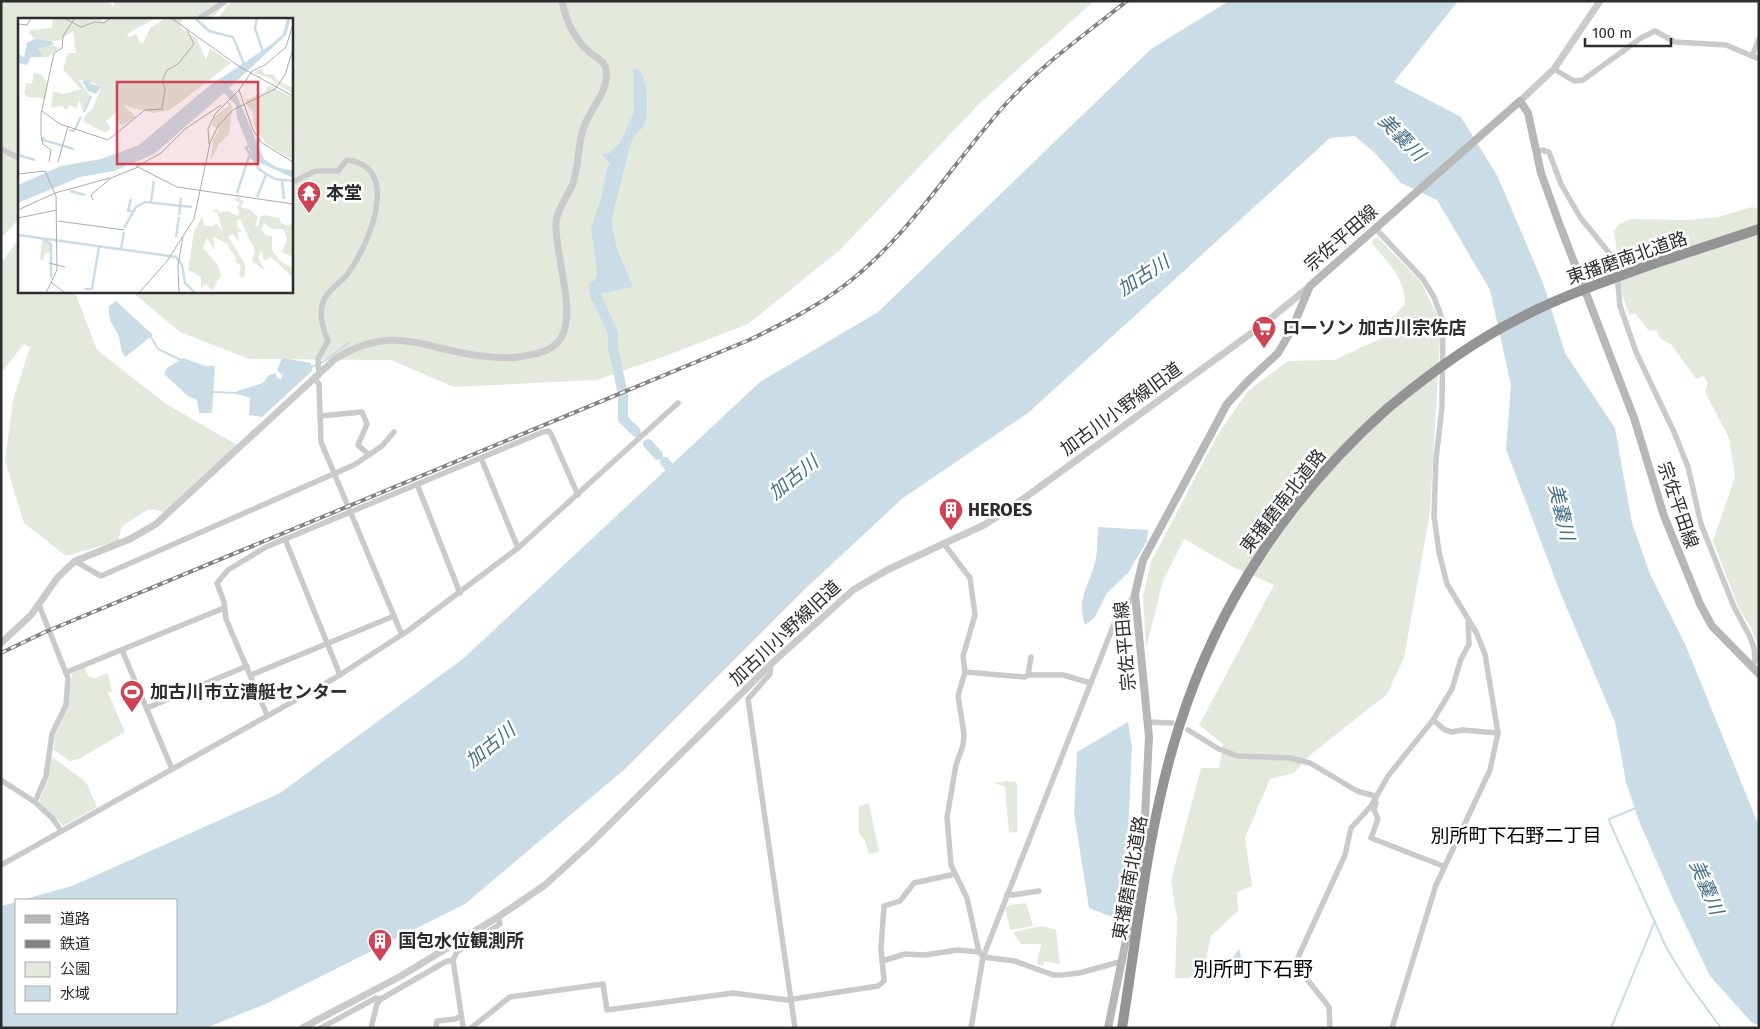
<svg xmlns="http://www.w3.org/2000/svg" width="1760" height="1029" font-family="'Fira Sans','Noto Sans JP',sans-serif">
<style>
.green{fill:#e3e9dc}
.water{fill:#cadde6}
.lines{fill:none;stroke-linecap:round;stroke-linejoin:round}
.stream{stroke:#cadde6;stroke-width:2}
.river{stroke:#cadde6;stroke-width:10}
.minor{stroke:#cacaca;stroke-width:5.5}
.tertiary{stroke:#cacaca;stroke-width:7}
.secondary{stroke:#b7b7b7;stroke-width:8}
.motorway{stroke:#949494;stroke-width:10}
.rail-casing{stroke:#828282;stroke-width:4}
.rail{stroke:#fff;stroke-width:2;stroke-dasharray:5.5;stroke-linecap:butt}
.motorway-bridge{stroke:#949494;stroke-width:10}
.labels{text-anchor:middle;stroke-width:5;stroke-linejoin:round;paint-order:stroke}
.poi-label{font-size:18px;font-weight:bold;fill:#2d2d2d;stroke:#fff;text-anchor:start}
.street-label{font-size:18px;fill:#2d2d2d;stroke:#fff}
.water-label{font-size:19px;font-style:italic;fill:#456f84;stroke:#fff}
.neighbourhood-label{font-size:19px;fill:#000;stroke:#fff}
.quarter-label{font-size:20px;fill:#000;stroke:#fff}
.inset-river{fill:none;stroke:#cadde6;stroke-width:2.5}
.inset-road{fill:none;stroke:#ababab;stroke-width:1}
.view{fill:#cf4455;fill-opacity:0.15;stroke:#cf4455;stroke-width:2.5}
.inset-edge{fill:none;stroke:#2d2d2d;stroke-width:2.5}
</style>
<rect width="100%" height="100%" fill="#fff"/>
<g class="green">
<polygon points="1,1 107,1 114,7 114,1 228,1 211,19 19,19 19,219 1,238"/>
<polygon points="231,1 1094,1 979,104 841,249 748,324 668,355 597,380 454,387 391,360 249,359 180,332 131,291 291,291 291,19 217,19"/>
<polygon points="1752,207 1759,209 1759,649 1751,627 1739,609 1713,541 1735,477 1729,438 1705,392 1708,383 1703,376 1696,379 1671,344 1661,339 1656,330 1649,331 1635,313 1629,315 1622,294 1614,231 1619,224 1631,219 1688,220 1718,217"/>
<path d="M1377,237L1420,281L1437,314L1440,339L1430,512L1404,658L1387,694L1309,756L1294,773L1270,779L1245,838L1252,886L1237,892L1238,911L1211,936L1202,978H1175L1177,918L1171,881L1201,768H1219L1223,744L1199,725L1274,585L1233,567L1184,539L1163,581L1146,649L1143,596L1151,562L1217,436L1248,391L1288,361L1334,360L1382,338L1391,319L1405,304C1405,277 1387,262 1371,242Z"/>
<polygon points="19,239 19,291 77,291 75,292 97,350 166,404 239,446 164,512 149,509 122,526 118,541 66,556 24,523 5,461 13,400 30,347 24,344 1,373 1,263"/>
<polygon points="84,667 89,677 96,678 108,673 112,692 108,692 125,732 79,759 70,761 54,750 55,736 68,706 72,674"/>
<polygon points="52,757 86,782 97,807 63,826 56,818 39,805 40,799 48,779"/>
<polygon points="1006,781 1016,782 1017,785 1017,832 1009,833 1005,787 995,783"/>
<polygon points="869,803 879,852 869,854 866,843 859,832 859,806"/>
<polygon points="1026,903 1033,926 1010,930 1005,908 1010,905"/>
<polygon points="1042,926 1056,930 1060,964 1044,961 1043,966 1037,964 1041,944 1021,944 1013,932"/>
</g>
<g class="water">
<polygon points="1229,1 1458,1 1394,82 1461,117 1497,175 1543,283 1565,353 1615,428 1632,523 1650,574 1686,646 1759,826 1759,1025 1752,1023 1710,976 1673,899 1639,821 1626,782 1615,722 1560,592 1506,449 1511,385 1490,290 1437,200 1401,183 1376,154 1355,136 1330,138 1028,413 903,498 806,588 625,769 465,904 268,1003 206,1028 1,1028 1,906 16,902 16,1013 176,1013 176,900 21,900 72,886 280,793 464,658 760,382 878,312 1151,49"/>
<path d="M633,69H638C648,78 651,118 641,129C636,135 633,137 630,145L612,218V227L617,249L633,287L598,294V299L592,302L588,285L596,279L597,272L591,228L601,199L607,168L610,164L602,154L610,153L620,143L634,112Z"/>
<path d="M116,301L153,335L125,357C120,350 121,345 119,337C114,324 108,324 109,306Z"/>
<polygon points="183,358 206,366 215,366 212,413 199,413 197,400 188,396 164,374 167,368"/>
<polygon points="282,358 311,363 312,371 262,417 249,415 250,398 237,394 237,391 263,383 268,376 276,373 277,378 281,379 282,375 277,370"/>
<path d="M1098,527L1148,530L1147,541L1128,573L1106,594L1095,617L1085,625C1076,598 1089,587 1095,562C1098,551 1097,538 1098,527Z"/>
<polygon points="1128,722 1132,747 1128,835 1123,902 1117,919 1089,908 1074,813 1077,752"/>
<polygon points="1239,949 1242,961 1235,975 1226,981 1225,968"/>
</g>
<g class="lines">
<g class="stream">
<polyline points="151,337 158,349 181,360"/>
<polyline points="311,367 323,362 350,342"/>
<polyline points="212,392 237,393"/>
<polyline points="1636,808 1609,819 1610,823 1666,947 1686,980 1721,1028"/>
<polyline points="1611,1028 1655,921"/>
</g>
<g class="river">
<polyline points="594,291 613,333 613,348 623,394 623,419 636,432"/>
<polyline points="648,444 658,455"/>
<polyline points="665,462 669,467"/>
</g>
<g class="minor">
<polyline points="198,19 226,1"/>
<polyline points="1752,56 1759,39"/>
<polyline points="1554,69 1574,81 1583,80 1641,38 1655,31 1675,42 1726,45 1759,59"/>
<polyline points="1,149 19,158"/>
<polyline points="1536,153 1542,150 1549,152 1561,184 1580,217 1610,254 1617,274 1620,306 1636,352 1674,432 1688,467 1701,524 1734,607 1750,637 1754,648 1755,660 1752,666"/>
<path d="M291,183L315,171H338L347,160C403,167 368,245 349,272C342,283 330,287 324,300C318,312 323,329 328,341L318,359L319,375"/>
<polyline points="1375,228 1423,279 1434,297 1443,321 1442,407 1436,459 1434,516 1439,552 1447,584 1476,632 1485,654 1498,733 1490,770 1436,885 1392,1028"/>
<polyline points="315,379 319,384 321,442 402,635"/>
<polyline points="320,416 362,412 367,424 358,445 369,455"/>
<polyline points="481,458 518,548"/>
<polyline points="417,484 460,593"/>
<polyline points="285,539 340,675"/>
<polyline points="944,544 970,578 975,615 963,656 965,672 958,696 964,734 963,745 956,765 947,817 951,865 967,898 979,952 983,957 1015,961 1053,975 1062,975 1079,973 1123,961"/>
<polyline points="75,561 101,576 354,465 382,446 394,432"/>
<polyline points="39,605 68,678 66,705 52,734 46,776 35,802 53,819 61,831"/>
<polyline points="122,650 172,769"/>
<polyline points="771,664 770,674 748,699 795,1028"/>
<polyline points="67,672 224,608"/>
<polyline points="965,672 1025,677 1028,675 1063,675 1091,683"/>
<polyline points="251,675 394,616"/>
<polyline points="1028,675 1031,657"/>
<polyline points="147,708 247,666"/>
<polyline points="267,715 226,619 224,602 217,583 228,570 266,547 543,432 549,431 551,434 578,495"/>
<polyline points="1433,720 1445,730 1452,732 1462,730 1498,733"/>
<polyline points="1147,722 1172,723"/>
<polyline points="1188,730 1219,749 1238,756 1290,758 1310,763 1357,791 1375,796"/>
<polyline points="1,780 35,802"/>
<polyline points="1376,803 1374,810 1378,819 1371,838 1443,866"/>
<polyline points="1,865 335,678 409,630 518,548 678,403"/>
<polyline points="1007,894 1012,895 1039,891"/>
<polyline points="882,961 905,954 924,955 958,950 979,952"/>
<polyline points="463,1026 453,960 457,952 500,924 498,917"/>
<polyline points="321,1028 376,998 381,999 445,962 453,960"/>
<polyline points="371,1028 377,1004 381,999"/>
<polyline points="436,1028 437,1021 455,1019 461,1016"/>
<polyline points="471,1028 510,997 603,984 607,1010 733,993 787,1000 878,986 884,981 881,948 884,906 900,901 914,883 955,874"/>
<polyline points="971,1028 983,957 1114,624 1135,594"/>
<polyline points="1330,1028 1329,1007 1295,964 1345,855 1351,828 1371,806 1388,776 1433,720 1452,689 1461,659 1469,644 1468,623"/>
</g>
<g class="tertiary">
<polyline points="1520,101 1554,69 1600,1"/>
<path d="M1,643L31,615L58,577L75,561L130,539L156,524L335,359C398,320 427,353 492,357C500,357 510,359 518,357C533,355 553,352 561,338C577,311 554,252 556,222C557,208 570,194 574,180C580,160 577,137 588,118C596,102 609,88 606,69C605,60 594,57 588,51C582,46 576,37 572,30C567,21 564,11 562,1"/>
<polyline points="302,1028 401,976 498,917 545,885 591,843 771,664 853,590 887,570 984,525 1012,507 1264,324 1310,286"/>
</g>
<polyline class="secondary" points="1108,1028 1143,857 1149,737 1135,594 1143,560 1227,404 1248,381 1278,353 1291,331 1310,286 1520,101 1528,113 1541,173 1559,223 1634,418 1664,516 1700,604 1712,626 1759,674"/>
<g class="motorway">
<polyline points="1650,265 1759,229"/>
<path d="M1122,1028C1138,928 1148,824 1179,727C1218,602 1291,494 1388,408"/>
</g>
<defs>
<path id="rail" d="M1,653L45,632L749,340C782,324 815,308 845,285C908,237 951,166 1003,107C1039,67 1085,34 1127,1"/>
</defs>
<use href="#rail" class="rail-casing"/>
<use href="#rail" class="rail"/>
<path class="motorway-bridge" d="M1388,408C1429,374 1472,342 1520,318C1562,296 1606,281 1650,265"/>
</g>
<defs>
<symbol id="temple-pin" viewBox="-11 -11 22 30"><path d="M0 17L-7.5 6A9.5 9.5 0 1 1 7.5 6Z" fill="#cf4455" stroke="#fff"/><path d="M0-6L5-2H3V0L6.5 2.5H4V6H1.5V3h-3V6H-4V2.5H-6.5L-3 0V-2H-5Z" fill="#fff"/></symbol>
<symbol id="supermarket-pin" viewBox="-11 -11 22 30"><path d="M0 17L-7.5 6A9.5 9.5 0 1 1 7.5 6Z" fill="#cf4455" stroke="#fff"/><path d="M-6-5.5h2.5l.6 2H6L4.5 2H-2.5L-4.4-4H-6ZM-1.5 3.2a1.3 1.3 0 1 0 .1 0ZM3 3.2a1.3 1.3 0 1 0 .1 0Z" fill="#fff"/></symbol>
<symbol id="building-pin" viewBox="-11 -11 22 30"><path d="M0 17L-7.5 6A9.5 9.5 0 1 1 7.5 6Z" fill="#cf4455" stroke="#fff"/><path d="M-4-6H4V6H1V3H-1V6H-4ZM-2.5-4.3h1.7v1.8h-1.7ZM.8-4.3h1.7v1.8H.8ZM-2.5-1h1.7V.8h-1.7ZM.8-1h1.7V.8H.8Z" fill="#fff"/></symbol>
<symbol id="stadium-pin" viewBox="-11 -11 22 30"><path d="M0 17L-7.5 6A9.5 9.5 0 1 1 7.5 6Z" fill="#cf4455" stroke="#fff"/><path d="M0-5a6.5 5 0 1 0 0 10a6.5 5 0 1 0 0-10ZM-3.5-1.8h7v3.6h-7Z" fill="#fff"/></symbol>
</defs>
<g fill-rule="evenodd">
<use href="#temple-pin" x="295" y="179" width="28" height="38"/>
<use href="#supermarket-pin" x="1250" y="314" width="28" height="38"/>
<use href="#building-pin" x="937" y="496" width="28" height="38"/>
<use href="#stadium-pin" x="118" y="678" width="28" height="38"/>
<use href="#building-pin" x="366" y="927" width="28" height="38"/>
</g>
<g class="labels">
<g class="poi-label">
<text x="326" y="199">本堂</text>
<text x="1282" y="334">ローソン 加古川宗佐店</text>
<text x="968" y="516">HEROES</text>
<text x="150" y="698">加古川市立漕艇センター</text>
<text x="398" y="947">国包水位観測所</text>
</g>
<g class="street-label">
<text transform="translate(1341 238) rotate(-41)" y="6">宗佐平田線</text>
<text transform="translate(1627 258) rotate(-19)" y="6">東播磨南北道路</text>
<text transform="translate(1121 409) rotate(-36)" y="6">加古川小野線旧道</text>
<text transform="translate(1283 501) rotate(-52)" y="6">東播磨南北道路</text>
<text transform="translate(1678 505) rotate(71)" y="6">宗佐平田線</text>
<text transform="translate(785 633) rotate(-43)" y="6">加古川小野線旧道</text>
<text transform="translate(1125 646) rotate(-95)" y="6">宗佐平田線</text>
<text transform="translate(1130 878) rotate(-80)" y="6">東播磨南北道路</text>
</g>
<g class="water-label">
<text transform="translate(1402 137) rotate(45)" y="7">美嚢川</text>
<text transform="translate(1143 275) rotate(-33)" y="7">加古川</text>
<text transform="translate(793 477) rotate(-39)" y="7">加古川</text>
<text transform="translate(1562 512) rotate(77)" y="7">美嚢川</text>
<text transform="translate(490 745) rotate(-39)" y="7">加古川</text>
<text transform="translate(1707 887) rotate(67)" y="7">美嚢川</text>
</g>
<g class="neighbourhood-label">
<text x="1516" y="842">別所町下石野二丁目</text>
</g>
<g class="quarter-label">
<text x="1253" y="976">別所町下石野</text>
</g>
</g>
<g transform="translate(18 18)">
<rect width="275" height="275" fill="#fff"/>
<path d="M35,0H85L83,4L94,0H138L109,16L110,19L119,16L121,24L125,25L132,10L148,0H164L163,10L179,21L188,42L192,30L213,45L152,92L135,95L105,87L118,99L104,108L99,101L101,92L88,103L93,111L87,115L65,103L69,91L67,98L75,90L84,68L60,61L72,77L65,93L61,82L59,90L51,87L49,92L43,88L33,90L35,73L45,76L63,71L45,52L50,35H58L55,13L41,23L18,22L11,15L12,12L34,10ZM23,28H38L40,31L28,40L19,33ZM244,50L246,56L259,57L256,58L259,62L275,70V76L250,59L236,55ZM16,55L24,57L29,66L27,83L25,80L9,79L6,75L8,65L14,66ZM250,67L275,79L273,141L248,126L236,107L235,94L229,87L228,82L247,74ZM209,83L213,86L214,91L211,116L201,126L193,142L195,122L201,111L194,107L196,99L211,88ZM220,179L226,184L223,189L233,192L240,199L237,208H241L242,199L246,197L261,200L263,205L271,208L275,203V239L264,234L269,221L265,211H254L246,205L243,211L248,217L254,218V232L262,243L275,250V260L253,239L246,243L244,232L240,239L247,253L234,243L237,233L222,201L219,202V209L225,214H220L221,224L215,216L210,218L227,246V256L224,260L221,257L223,248L217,243L218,240L209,226L195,218L197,232L189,220L185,230L200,247L203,257L194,273L188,266L183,270V259L170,252L176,214L184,198L186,207L194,209L198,205L205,214L199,194L194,193L200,191L201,194L209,193L220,198L221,191L218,190L222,185L216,182ZM24,222L33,226V234L27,235L25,243L22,241Z" fill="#e3e9dc"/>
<path d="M269,0H273L268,17L211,70L219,78L246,141L258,149L275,153V160L236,142L219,100L218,87L206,75L136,136L96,153L62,159L0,185V167L43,148L83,141L121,127L191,68L254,26L265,16ZM16,21L34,23L36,27L20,30L26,39H13L9,47L0,45L1,36L6,39L9,25ZM71,62L72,66L84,68L78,76L70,73L64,63Z" fill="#cadde6"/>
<path class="inset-river" d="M177,0L191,13L215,19L226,46M239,0L237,10L245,34M0,80L1,137M66,94L73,78M51,112L56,113L63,99M26,119L25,122L56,131M231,128L228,130L242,152L257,161L275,163M0,137L17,142M264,163L266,181M52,173L67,177M219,175L231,138M239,179L248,157M113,181L110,193H114M133,184L136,163M161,197L163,180M106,210L118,189L127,184L174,189M0,217L158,239L164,247L167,265L177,275M158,219L161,199M23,220L33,226V260M103,231L106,214M67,271H74L81,229"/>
<path class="inset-road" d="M46,0L63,9L77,4L86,5L93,0M153,0L222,49L275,78M0,6L9,7L13,0M221,72L234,53L247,47L268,29L275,6M24,93L42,106L90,122L127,92L144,91L147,70L144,63L149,52L160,46L176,26L169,12M191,126L190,111L197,96L221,72L235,112L244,125L275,144M31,144L33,132L25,126L23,118V96L36,35L44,30L45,18L57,0M40,144L50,108M118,149L143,135L167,111L203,87M0,156L27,153L38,178L39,252L28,275M37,175L92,160M75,182L73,177L93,160L120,149L159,169L275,186M0,192L37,175M0,200L39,192M40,203L106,212M31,245L47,249M33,264L47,275M121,275L149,243L176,201L192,125L200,108L215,92L257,71L267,57L275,31M161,275L160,247L165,219"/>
<path class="view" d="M99,64H240V146H99Z"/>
<rect width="275" height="275" class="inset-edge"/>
</g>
<rect width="1760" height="1029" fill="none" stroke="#2d2d2d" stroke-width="5"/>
<rect x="15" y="899" width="162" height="115" fill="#ffffff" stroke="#ababab"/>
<rect x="25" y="915" width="25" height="8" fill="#b7b7b7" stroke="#ababab"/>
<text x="60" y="924" font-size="15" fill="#2d2d2d">道路</text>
<rect x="25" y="940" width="25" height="8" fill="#828282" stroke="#ababab"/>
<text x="60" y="949" font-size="15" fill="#2d2d2d">鉄道</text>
<rect x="25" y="962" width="25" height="15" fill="#e3e9dc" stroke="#ababab"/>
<text x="60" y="974" font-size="15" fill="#2d2d2d">公園</text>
<rect x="25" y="986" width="25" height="15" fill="#cadde6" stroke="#ababab"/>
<text x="60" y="999" font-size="15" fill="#2d2d2d">水域</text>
<path d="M1585 38v8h86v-8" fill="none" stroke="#2d2d2d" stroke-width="2.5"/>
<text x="1592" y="38" font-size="15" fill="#2d2d2d" stroke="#ffffff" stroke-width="4" paint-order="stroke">100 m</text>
</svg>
